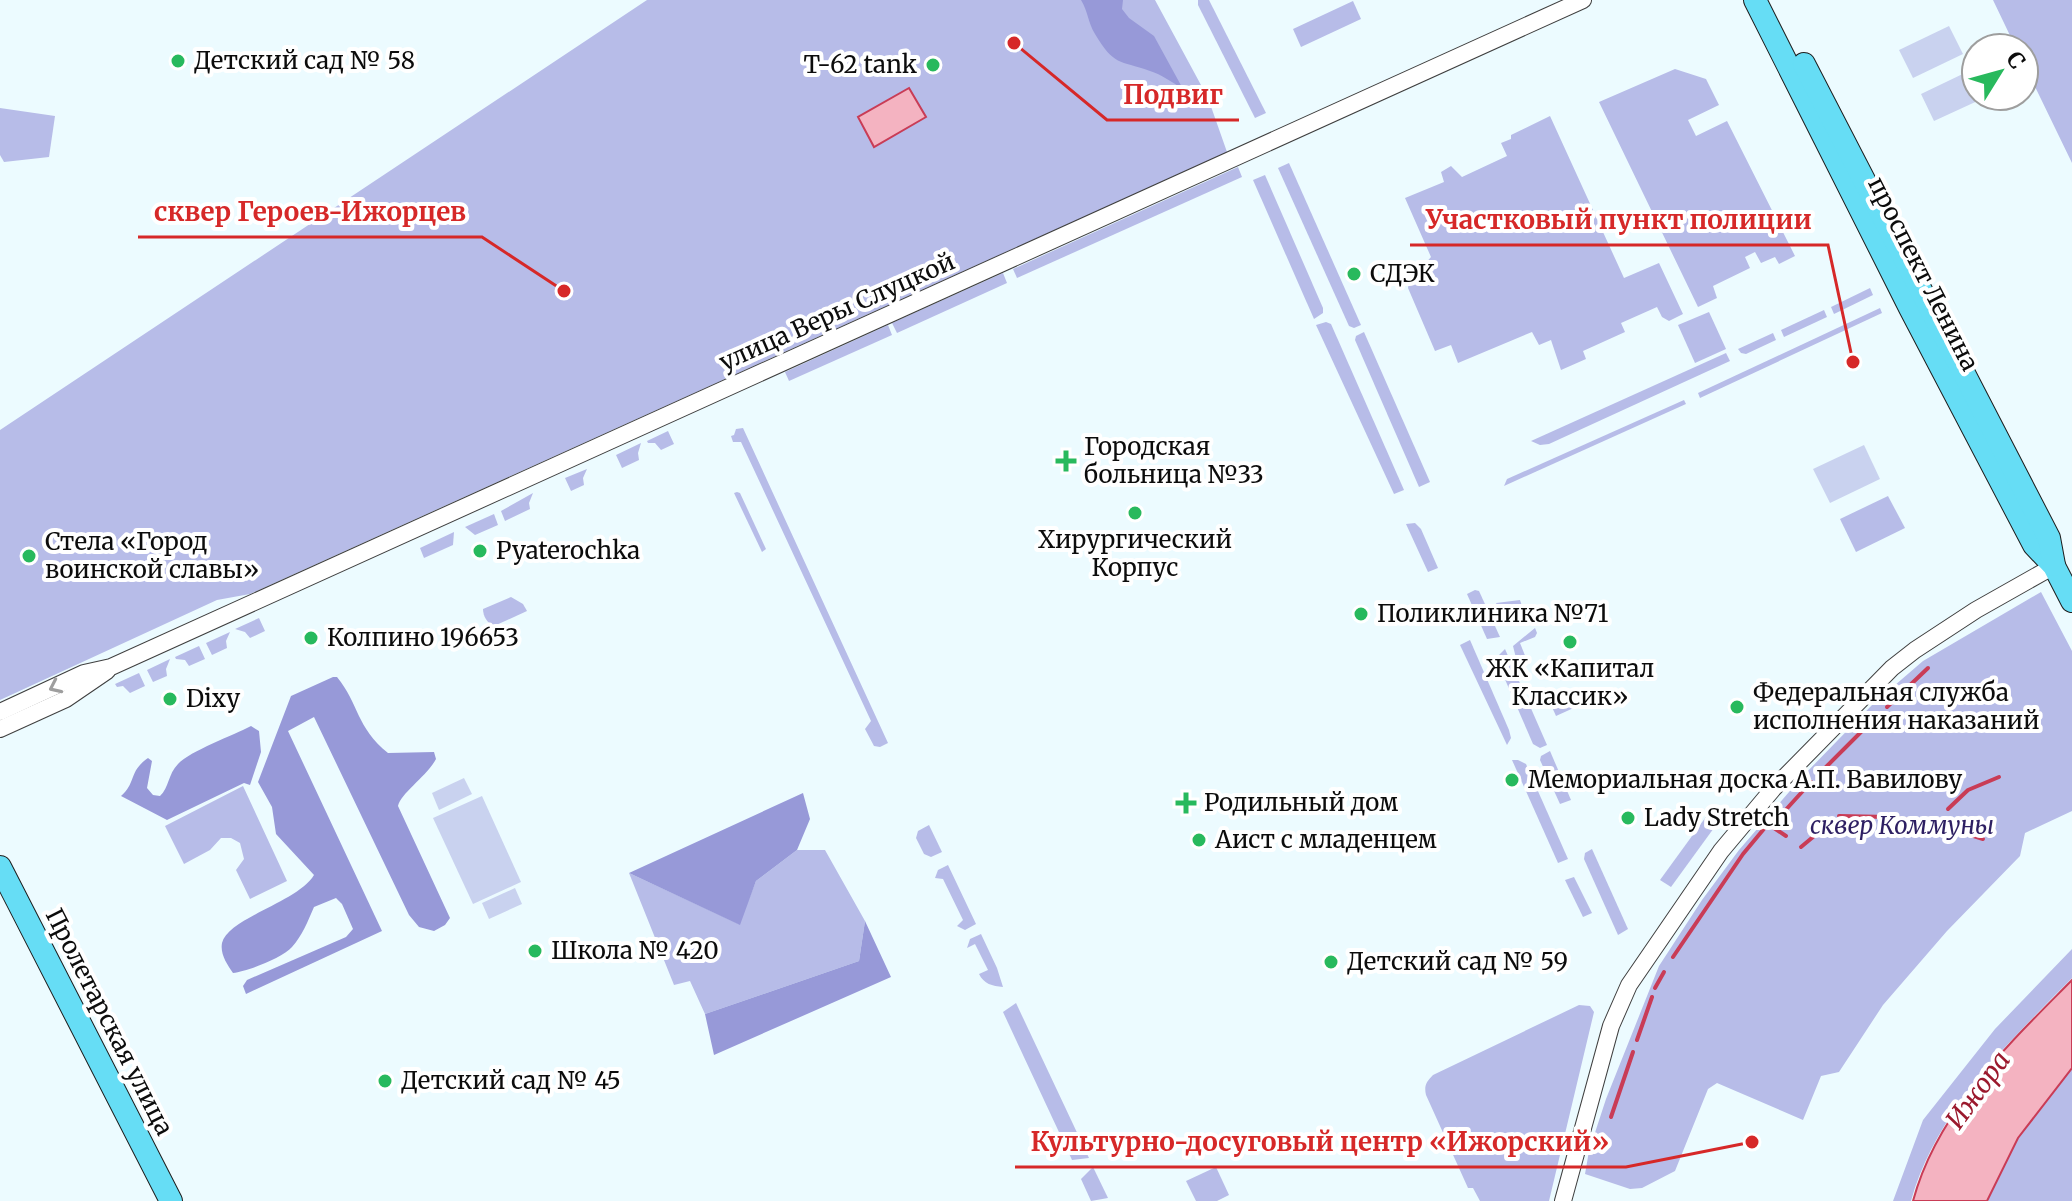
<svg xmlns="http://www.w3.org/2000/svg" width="2072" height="1201" font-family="Merriweather,serif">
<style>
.green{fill:#b7bce8}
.forest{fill:#9799d8}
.pitch{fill:#c9d2ef}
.water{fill:#f4b3c1;stroke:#c93c56;stroke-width:2}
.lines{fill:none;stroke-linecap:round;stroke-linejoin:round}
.stream{stroke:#c93c56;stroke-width:4}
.minor-casing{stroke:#3f3f3f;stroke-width:18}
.major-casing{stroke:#1d1d1d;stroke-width:24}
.minor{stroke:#fff;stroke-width:16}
.major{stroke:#66ddf5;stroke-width:22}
.oneway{stroke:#9e9e9e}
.poi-dot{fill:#28b95d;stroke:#fff;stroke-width:3}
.labels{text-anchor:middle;stroke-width:8;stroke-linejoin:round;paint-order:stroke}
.poi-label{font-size:24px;fill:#0c0c0c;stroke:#fff;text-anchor:start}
.street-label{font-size:24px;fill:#0c0c0c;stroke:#fff}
.park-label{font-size:24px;font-style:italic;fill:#2d1f62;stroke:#fff}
.water-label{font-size:26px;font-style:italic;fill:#9b192d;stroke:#fff}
.leader{fill:none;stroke:#d62828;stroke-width:3}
.callout-dot{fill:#d62828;stroke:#fff;stroke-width:3}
.callout-label{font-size:26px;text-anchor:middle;font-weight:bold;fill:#d62828;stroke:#fff;stroke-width:8;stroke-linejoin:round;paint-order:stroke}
</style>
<rect width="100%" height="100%" fill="#ecfbff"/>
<g class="green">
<polygon points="647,0 1155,0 1208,98 1227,152 250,594 217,600 0,700 0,430"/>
<polygon points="1198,0 1209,0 1266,113 1255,118 1198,5"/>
<polygon points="1993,0 2072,0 2072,163 2024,64 2024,48 2016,48"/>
<polygon points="1353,1 1361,19 1301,47 1293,29"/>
<polygon points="1675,69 1706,79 1719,105 1688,120 1696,136 1727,121 1795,256 1779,264 1775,257 1761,263 1755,252 1745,257 1750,268 1713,286 1717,298 1698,307 1599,102"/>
<polygon points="0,108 55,116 49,157 4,162 0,155"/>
<polygon points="1550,116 1624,278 1659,263 1683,314 1669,321 1662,317 1657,307 1621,323 1625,332 1583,351 1586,359 1561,370 1551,340 1539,345 1532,332 1458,363 1451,345 1435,351 1408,288 1409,282 1431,257 1405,198 1444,182 1441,172 1451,166 1462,177 1507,156 1501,143 1511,139 1511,135"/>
<polygon points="1289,163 1361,325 1354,328 1349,326 1278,168"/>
<polygon points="1238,167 1242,177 1017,278 1013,269"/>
<polygon points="1265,175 1323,308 1323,313 1314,319 1253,180"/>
<polygon points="1003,273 1007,283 897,333 892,323"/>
<polygon points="1870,288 1873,295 1834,314 1831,307"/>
<polygon points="1880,308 1882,313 1700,398 1698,393"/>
<polygon points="1824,310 1827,317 1784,337 1781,330"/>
<polygon points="1709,312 1726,349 1695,363 1678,325"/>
<polygon points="1326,322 1331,324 1404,490 1394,494 1316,325"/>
<polygon points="888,325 892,335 789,381 785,372"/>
<polygon points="1364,332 1430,482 1419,487 1355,340 1356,336"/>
<polygon points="1773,333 1776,340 1746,354 1741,353 1738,349"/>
<polygon points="1726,353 1730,361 1549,444 1540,445 1531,441"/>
<polygon points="1684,400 1686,404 1504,486 1507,479"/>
<polygon points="743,428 888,743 880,747 874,746 865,729 871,721 741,442 733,442 731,436 734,435 736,429"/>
<polygon points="668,431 674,444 661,450 655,443 648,443 647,441"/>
<polygon points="641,443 638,453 639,460 622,468 616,455"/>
<polygon points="587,469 583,478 584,485 571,491 565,478"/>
<polygon points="737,492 740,493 766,549 762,552 734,493"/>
<polygon points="533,493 529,503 530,509 505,521 501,511"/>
<polygon points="1888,496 1905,528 1856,552 1840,519"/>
<polygon points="494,514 498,525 475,535 465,527"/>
<polygon points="1415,523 1421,529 1438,568 1428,572 1406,524"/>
<polygon points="454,532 453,545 424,558 420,548"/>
<polygon points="1475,590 1479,591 1500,637 1487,639 1467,594"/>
<polygon points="2041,592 2072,651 2072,811 2025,833 2020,856 1947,931 1883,1005 1839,1072 1821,1076 1803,1120 1717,1083 1708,1089 1675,1171 1642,1188 1630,1189 1585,1174 1589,1151 1606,1099 1659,966 1702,900 1739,850 1802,777 1873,704 1923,661"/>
<path d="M511,597L523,604L527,611L494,626C487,623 483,616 483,609Z"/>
<polygon points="1520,600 1524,612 1503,617 1496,603"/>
<polygon points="259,618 265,631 250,638 245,632 235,629"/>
<polygon points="1535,628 1537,633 1535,637 1520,643 1526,658 1517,662 1513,646"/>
<polygon points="230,632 226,641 227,648 212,655 206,643"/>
<polygon points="1470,640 1509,730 1511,738 1507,745 1460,645"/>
<polygon points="199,646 205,659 189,666 185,660 176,659 175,657"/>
<polygon points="1505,649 1547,745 1540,748 1533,744 1497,661 1499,655"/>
<polygon points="170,659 166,669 167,676 153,682 147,670"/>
<polygon points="139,673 145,686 130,693 123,686 117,687 115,684"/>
<polygon points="1571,689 1578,706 1556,716 1548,698"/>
<polygon points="1550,751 1571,800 1560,804 1540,760 1541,756"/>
<polygon points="1512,760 1518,760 1526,764 1568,859 1558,863"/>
<polygon points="243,786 287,881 250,899 236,870 244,859 240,843 231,838 221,838 210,850 184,864 165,826"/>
<polygon points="1708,814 1719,821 1671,887 1660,880"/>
<polygon points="929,825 942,852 931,857 924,854 916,838 918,831"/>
<polygon points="1592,849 1628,929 1618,935 1584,859 1585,853"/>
<polygon points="797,850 825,850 865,921 859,961 705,1014 690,981 674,985 629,873 739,924 756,881"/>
<polygon points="948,865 976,924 965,930 957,926 963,920 943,879 935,878 938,870"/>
<polygon points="1574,877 1592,913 1583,917 1565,880"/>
<path d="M981,934L997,968L1003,987C992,986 984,984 979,974L988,970L975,944L967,948L970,939Z"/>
<path d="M2072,949V978C2008,1043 1936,1111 1911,1201H1893L1923,1120L1995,1029Z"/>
<polygon points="1016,1003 1089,1158 1072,1160 1003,1012"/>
<path d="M1579,1005L1590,1006L1594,1012L1549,1201H1480L1473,1188H1468L1426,1095C1424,1086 1426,1082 1433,1075Z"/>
<polygon points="2072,1068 2072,1201 1987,1201 2018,1138"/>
<polygon points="1093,1167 1108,1198 1091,1201 1081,1179"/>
<polygon points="1216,1167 1229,1195 1217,1201 1196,1201 1186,1181"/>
</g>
<g class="forest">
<path d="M1081,0H1123L1122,9L1129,18L1154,36L1183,89C1173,83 1161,74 1150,71C1119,60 1114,66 1095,34C1088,23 1088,11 1081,0Z"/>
<path d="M333,677H337C359,704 356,727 388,753L434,752L436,759C427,776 401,793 398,806L450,918L445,925L434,931L419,927L409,915L314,717L288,731L382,931L246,994L243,986L247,980L346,937L353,929L342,904L336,898L314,907C308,921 302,936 292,947C282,958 248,971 233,973C227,964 220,954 222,943C228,918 298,902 314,875L276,834L272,807L258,782L291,696Z"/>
<path d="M251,726L259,731L261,752L250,785L244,783L167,820L121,796C137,782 128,772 148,758L152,761L147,788L153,795L160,796C169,788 168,774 178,764C190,751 234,735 251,726Z"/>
<polygon points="803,793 810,819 797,850 756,881 740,925 629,873"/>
<polygon points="865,921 891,977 714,1055 705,1014 859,961"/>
</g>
<g class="pitch">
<polygon points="1949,26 1963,54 1913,78 1899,50"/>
<polygon points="1971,70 1976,81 1976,96 1984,98 1934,121 1921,94"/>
<polygon points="1864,445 1880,479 1830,503 1813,469"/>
<polygon points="464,778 472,794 439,810 432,793"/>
<polygon points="482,796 521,882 473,904 433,818"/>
<polygon points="515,888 522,904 489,919 482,903"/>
</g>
<g class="water">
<polygon points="909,88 926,117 874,147 858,117"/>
<path d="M2072,980V1068L2018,1138L1987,1201H1913C1937,1111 2009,1044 2072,980Z"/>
</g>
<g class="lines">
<g class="stream">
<polyline points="1887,707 1928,668"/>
<polyline points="1824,769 1880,713"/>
<polyline points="1948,809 1968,790 1999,777"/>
<polyline points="1839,816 1889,817 1929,823"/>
<polyline points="1772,825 1811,782"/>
<polyline points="1939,825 1983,839"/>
<polyline points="1801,847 1825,827"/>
<polyline points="1673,957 1743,854 1768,824 1786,836"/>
<polyline points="1655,988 1664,972"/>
<polyline points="1637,1040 1652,997"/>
<polyline points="1611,1117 1633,1052"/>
</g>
<defs>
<g id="minor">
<polyline points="0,712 84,673 111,667 1583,0"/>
<polyline points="0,729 66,699 107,671"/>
<polyline points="1563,1201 1611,1026 1629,985 1721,851 1773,789 1892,668 1915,650 1976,610 2054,566"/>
</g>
<g id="major">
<polyline points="1755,0 1910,308 2034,545 2054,566 2072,601"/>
<polyline points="1804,64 2049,538 2054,565"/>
<polyline points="0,867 171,1201"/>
</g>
</defs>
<use href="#minor" class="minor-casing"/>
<use href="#major" class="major-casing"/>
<use href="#minor" class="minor"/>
<use href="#major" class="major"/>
</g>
<defs><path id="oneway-chevron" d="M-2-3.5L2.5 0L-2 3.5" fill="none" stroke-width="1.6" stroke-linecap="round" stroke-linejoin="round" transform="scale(2)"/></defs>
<use class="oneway" href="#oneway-chevron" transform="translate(55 687) rotate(155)"/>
<g class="poi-dot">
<circle cx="178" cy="61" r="8"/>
<circle cx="933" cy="65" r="8"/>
<circle cx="1354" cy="274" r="8"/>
<path d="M1062 449h8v8h8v8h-8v8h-8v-8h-8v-8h8z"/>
<circle cx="1135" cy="513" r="8"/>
<circle cx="480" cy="551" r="8"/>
<circle cx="29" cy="556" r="8"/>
<circle cx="1361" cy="614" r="8"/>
<circle cx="311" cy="638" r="8"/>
<circle cx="1570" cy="642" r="8"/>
<circle cx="170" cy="699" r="8"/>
<circle cx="1737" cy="707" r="8"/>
<circle cx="1512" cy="780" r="8"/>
<path d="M1182 791h8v8h8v8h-8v8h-8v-8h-8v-8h8z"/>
<circle cx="1628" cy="818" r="8"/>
<circle cx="1199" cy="840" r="8"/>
<circle cx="535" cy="951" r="8"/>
<circle cx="1331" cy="962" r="8"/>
<circle cx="385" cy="1081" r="8"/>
</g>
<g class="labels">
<g class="poi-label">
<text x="194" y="69">Детский сад № 58</text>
<text x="917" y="73" text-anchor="end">T-62 tank</text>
<text x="1370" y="282">СДЭК</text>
<text x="1084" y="455">Городская<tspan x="1084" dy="28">больница №33</tspan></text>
<text x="1135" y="548" text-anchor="middle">Хирургический<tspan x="1135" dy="28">Корпус</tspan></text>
<text x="45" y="550">Стела «Город<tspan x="45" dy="28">воинской славы»</tspan></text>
<text x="496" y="559">Pyaterochka</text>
<text x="1377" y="622">Поликлиника №71</text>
<text x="327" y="646">Колпино 196653</text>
<text x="1570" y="677" text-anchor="middle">ЖК «Капитал<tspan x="1570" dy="28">Классик»</tspan></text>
<text x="1753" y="701">Федеральная служба<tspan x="1753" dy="28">исполнения наказаний</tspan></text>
<text x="186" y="707">Dixy</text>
<text x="1528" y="788">Мемориальная доска А.П. Вавилову</text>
<text x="1204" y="811">Родильный дом</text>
<text x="1644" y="826">Lady Stretch</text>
<text x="1215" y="848">Аист с младенцем</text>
<text x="551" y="959">Школа № 420</text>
<text x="1347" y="970">Детский сад № 59</text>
<text x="401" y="1089">Детский сад № 45</text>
</g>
<g class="street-label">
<text transform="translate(1923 274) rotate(63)" y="8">проспект Ленина</text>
<text transform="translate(837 312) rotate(-24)" y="8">улица Веры Слуцкой</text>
<text transform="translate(109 1022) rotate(63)" y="8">Пролетарская улица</text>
</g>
<g class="park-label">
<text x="1902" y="834">сквер Коммуны</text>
</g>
<g class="water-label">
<text transform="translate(1978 1090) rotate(-54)" y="9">Ижора</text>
</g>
</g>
<path class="leader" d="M1014 43L1107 120H1239M564 291L482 237H138M1853 362L1828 245H1410M1752 1142L1626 1167H1015"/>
<g class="callout-dot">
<circle cx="1014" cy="43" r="8"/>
<circle cx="564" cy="291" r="8"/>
<circle cx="1853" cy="362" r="8"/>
<circle cx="1752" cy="1142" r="8"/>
</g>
<g class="callout-label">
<text x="1173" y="104">Подвиг</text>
<text x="310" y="221">сквер Героев-Ижорцев</text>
<text x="1619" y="229">Участковый пункт полиции</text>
<text x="1320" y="1151">Культурно-досуговый центр «Ижорский»</text>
</g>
<g transform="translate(2000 72) rotate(53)"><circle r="38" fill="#ffffff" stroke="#9e9e9e" stroke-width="2"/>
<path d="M0-6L14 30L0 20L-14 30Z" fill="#28b95d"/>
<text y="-12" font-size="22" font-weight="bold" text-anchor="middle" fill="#0c0c0c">С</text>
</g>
</svg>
